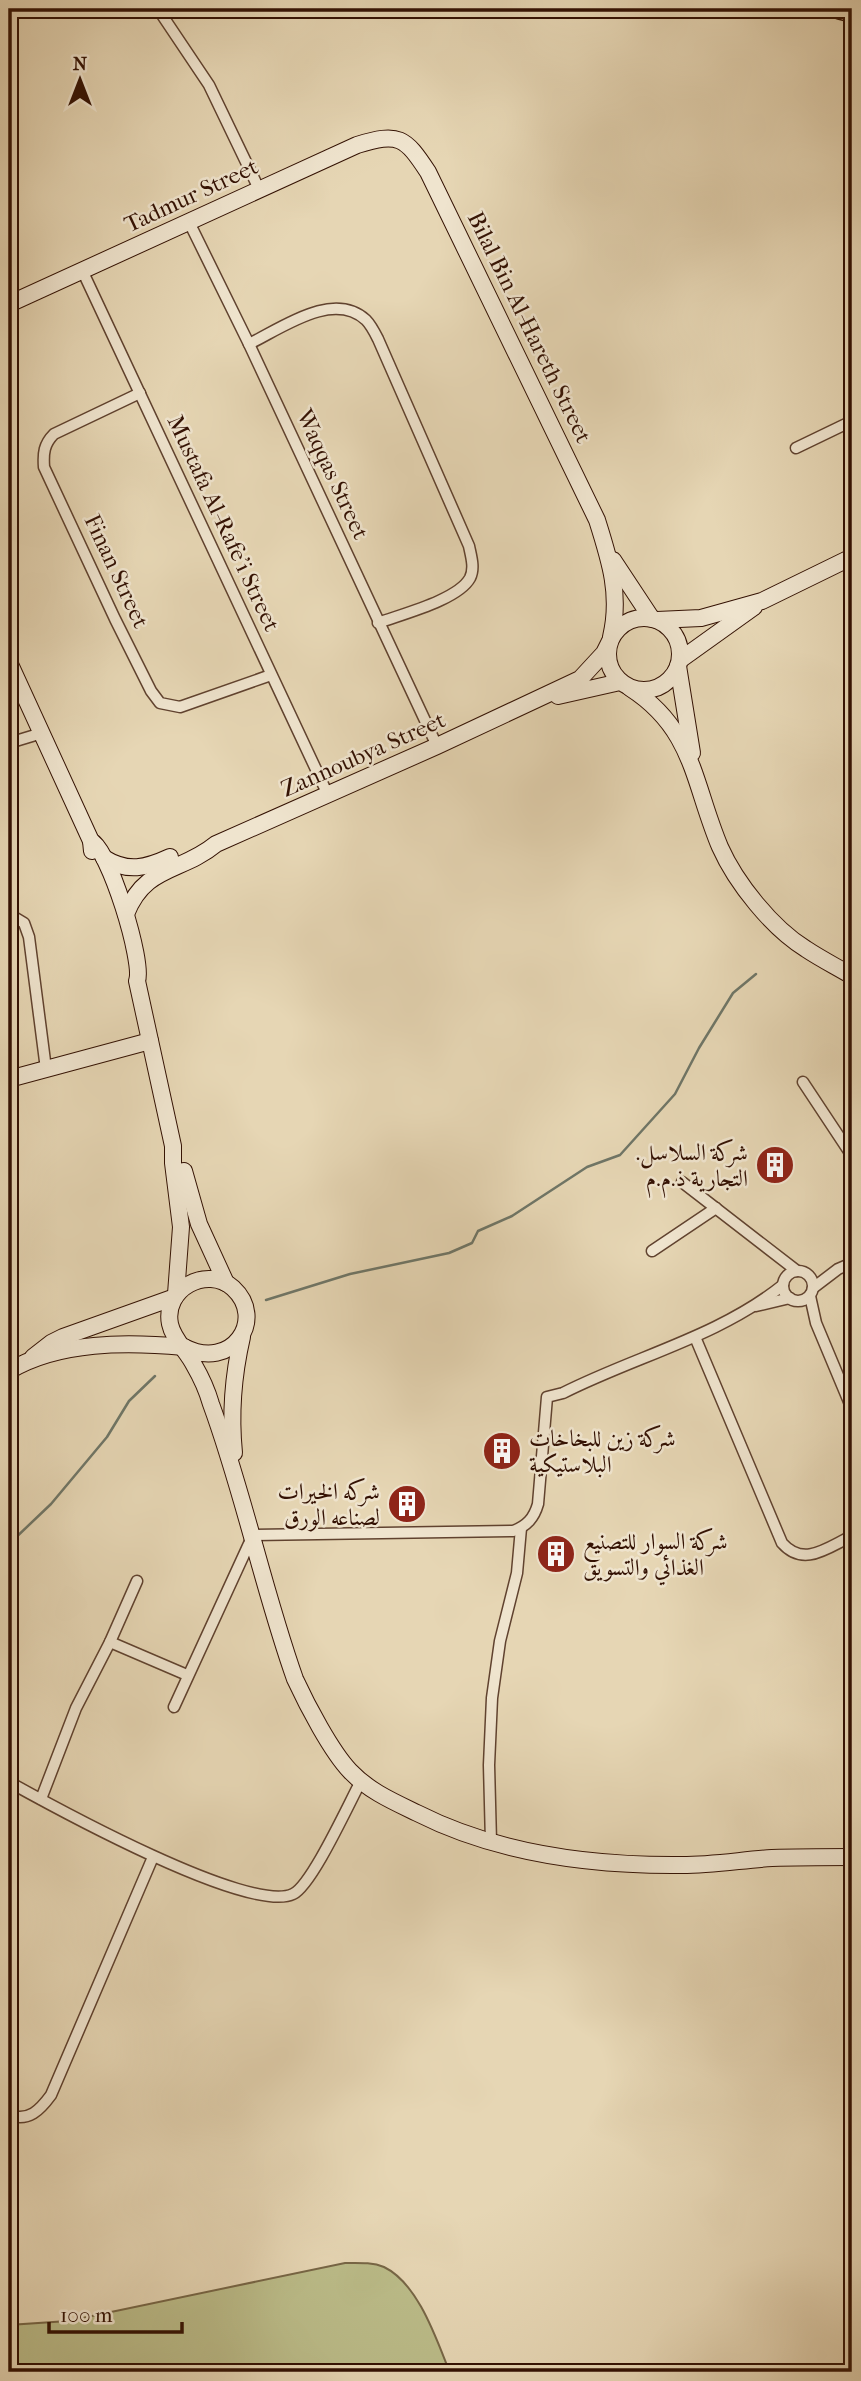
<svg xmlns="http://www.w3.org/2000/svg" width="861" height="2381" font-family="'IM FELL French Canon',Amiri,serif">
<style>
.green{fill:#bbbc89;stroke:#776646;stroke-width:2}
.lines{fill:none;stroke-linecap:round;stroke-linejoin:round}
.stream{stroke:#6f7667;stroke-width:2.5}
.street-casing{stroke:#60422f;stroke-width:13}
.secondary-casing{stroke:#331103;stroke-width:18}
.highway-casing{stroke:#331103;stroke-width:22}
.street{stroke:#efe4ce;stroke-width:10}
.secondary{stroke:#efe4ce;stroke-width:16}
.highway{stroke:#e6d6b4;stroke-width:19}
.labels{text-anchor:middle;stroke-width:5;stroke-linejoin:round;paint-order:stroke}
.street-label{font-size:23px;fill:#331103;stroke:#efe4ce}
.poi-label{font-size:23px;fill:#331103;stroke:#efe4ce;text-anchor:end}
</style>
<rect width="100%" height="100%" fill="#e6d6b4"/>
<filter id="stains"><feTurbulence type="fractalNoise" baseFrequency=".00286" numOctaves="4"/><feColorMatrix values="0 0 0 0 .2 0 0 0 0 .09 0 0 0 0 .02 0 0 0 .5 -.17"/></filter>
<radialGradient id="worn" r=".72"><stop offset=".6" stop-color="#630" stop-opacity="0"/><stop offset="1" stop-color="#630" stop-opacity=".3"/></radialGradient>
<path class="green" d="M345,2263C358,2263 372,2262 384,2267C417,2283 435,2335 448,2368L447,2371L9,2372V2325L68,2321Z"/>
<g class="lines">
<g class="stream">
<polyline points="266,1300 350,1274 449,1253 472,1243 478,1231 512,1216 587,1167 620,1155 675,1094 699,1048 733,993 756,974"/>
<polyline points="9,1544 51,1504 107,1437 129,1401 155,1376"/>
</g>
<defs>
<g id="street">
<polyline points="158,9 209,85 259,189"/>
<polyline points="188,220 249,344 437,746"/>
<polyline points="82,270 328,795"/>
<path d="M249,344C282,328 333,290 366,320C371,325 375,333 378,339L469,546C471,556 475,568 470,578C458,600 402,614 378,623"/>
<path d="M140,393L54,434C44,444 43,453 44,467L115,619L151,691L160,703L180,707L271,675"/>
<polyline points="796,448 852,421"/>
<polyline points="9,743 42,733"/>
<polyline points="9,914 24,923 29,937 46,1069"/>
<polyline points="803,1082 852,1156"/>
<polyline points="682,1182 797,1271"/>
<polyline points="652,1251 716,1208"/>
<circle cx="798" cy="1286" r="15"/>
<polyline points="813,1288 838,1269 852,1263"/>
<polyline points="810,1296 816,1323 852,1409"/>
<polyline points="756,1306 790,1298"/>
<path d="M695,1337L782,1543C804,1568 828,1547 852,1536"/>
<polyline points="110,1642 187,1675"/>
<path d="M174,1707L253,1535L513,1531C527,1526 534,1518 538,1504L547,1397L563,1393C636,1356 718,1337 783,1285"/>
<path d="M9,1782C54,1807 250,1915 293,1894C312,1885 349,1803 361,1781"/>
<polyline points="41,1799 76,1708 110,1642 137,1581"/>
<polyline points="491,1842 489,1765 492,1698 500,1641 517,1573 521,1528"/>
<path d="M9,2115C29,2122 40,2110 51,2095L153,1857"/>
</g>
<g id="secondary">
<path d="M9,304L357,145C399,132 405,137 428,172L597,520C610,561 621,595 611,637"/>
<polyline points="613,560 652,619"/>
<circle cx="644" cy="654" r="36"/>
<polyline points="657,620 701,618 762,601 852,557"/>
<polyline points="680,660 754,607"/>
<polyline points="9,662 91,841 92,851"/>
<polyline points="678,666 692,753"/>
<path d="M630,688C694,729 693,783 720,847C736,883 772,928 806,949C821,959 837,967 852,976"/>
<polyline points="558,696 620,682"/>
<path d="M91,841C109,849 144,962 137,981L173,1146V1163L181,1227L176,1294"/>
<path d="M104,858C128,873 146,868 170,857"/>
<path d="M126,914C145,865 181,873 216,844L437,746L580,679L604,653L610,641"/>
<polyline points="9,1079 150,1041"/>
<polyline points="184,1171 199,1224 226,1283"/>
<path d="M184,1347C232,1372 267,1319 233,1288C207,1265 163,1289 170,1324C173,1339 187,1351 194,1365C201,1377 207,1390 211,1404C244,1494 263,1589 295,1679C307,1705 331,1751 350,1771C369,1791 392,1801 417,1813C498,1854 592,1866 682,1865C712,1865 742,1860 772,1858C799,1857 826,1857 852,1857"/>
<polyline points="33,1357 51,1343 63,1337 175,1297"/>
<path d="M9,1371C59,1341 127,1342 184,1347"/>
<path d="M234,1453C230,1413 233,1376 242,1337"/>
</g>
<polyline id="highway" points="840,9 852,12"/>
</defs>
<use href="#street" class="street-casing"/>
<use href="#secondary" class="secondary-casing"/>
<use href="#highway" class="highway-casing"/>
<use href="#street" class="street"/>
<use href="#secondary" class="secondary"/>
<use href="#highway" class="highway"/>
</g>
<defs>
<symbol id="building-disc" viewBox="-11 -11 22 22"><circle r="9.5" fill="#8f2418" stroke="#efe4ce"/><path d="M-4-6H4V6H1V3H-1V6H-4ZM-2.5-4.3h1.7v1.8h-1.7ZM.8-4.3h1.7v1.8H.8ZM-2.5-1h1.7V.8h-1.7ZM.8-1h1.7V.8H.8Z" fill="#fff"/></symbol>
</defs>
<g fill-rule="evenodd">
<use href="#building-disc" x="753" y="1143" width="44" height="44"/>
<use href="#building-disc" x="480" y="1429" width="44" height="44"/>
<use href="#building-disc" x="385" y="1482" width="44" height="44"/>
<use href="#building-disc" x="534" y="1532" width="44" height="44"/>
</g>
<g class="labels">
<g class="street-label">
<text transform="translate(191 195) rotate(-25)" y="8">Tadmur Street</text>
<text transform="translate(530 327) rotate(64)" y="8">Bilal Bin Al-Hareth Street</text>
<text transform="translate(333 474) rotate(65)" y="8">Waqqas Street</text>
<text transform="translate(224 523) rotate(65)" y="8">Mustafa Al-Rafe’i Street</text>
<text transform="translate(117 571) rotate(65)" y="8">Finan Street</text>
<text transform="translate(363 754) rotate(-24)" y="8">Zannoubya Street</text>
</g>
<g class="poi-label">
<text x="748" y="1160">.شركة السلاسل<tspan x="748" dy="26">التجارية ذ.م.م</tspan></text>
<text x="529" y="1446" text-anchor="start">شركة زين للبخاخات<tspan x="529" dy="26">البلاستيكية</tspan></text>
<text x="380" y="1499">شركه الخيرات<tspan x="380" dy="26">لصناعه الورق</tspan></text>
<text x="583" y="1549" text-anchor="start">شركة السوار للتصنيع<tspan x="583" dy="26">الغذائي والتسويق</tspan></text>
</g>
</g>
<rect width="861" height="2381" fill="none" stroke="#e6d6b4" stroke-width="35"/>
<rect x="10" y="10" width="840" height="2360" fill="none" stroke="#331103" stroke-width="3.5"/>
<rect x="18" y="18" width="826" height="2346" fill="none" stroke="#331103" stroke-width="2"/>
<g transform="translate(80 80)" stroke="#efe4ce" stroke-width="5" paint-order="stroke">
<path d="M0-5L12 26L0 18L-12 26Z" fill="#331103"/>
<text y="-10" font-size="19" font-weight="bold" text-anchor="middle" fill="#331103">N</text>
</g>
<path d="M49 2322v10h133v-10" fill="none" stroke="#331103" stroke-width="3.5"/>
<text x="60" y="2322" font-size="21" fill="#331103" stroke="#efe4ce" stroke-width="5" paint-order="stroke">100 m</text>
<rect width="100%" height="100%" filter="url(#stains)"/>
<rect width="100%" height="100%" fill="url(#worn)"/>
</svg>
